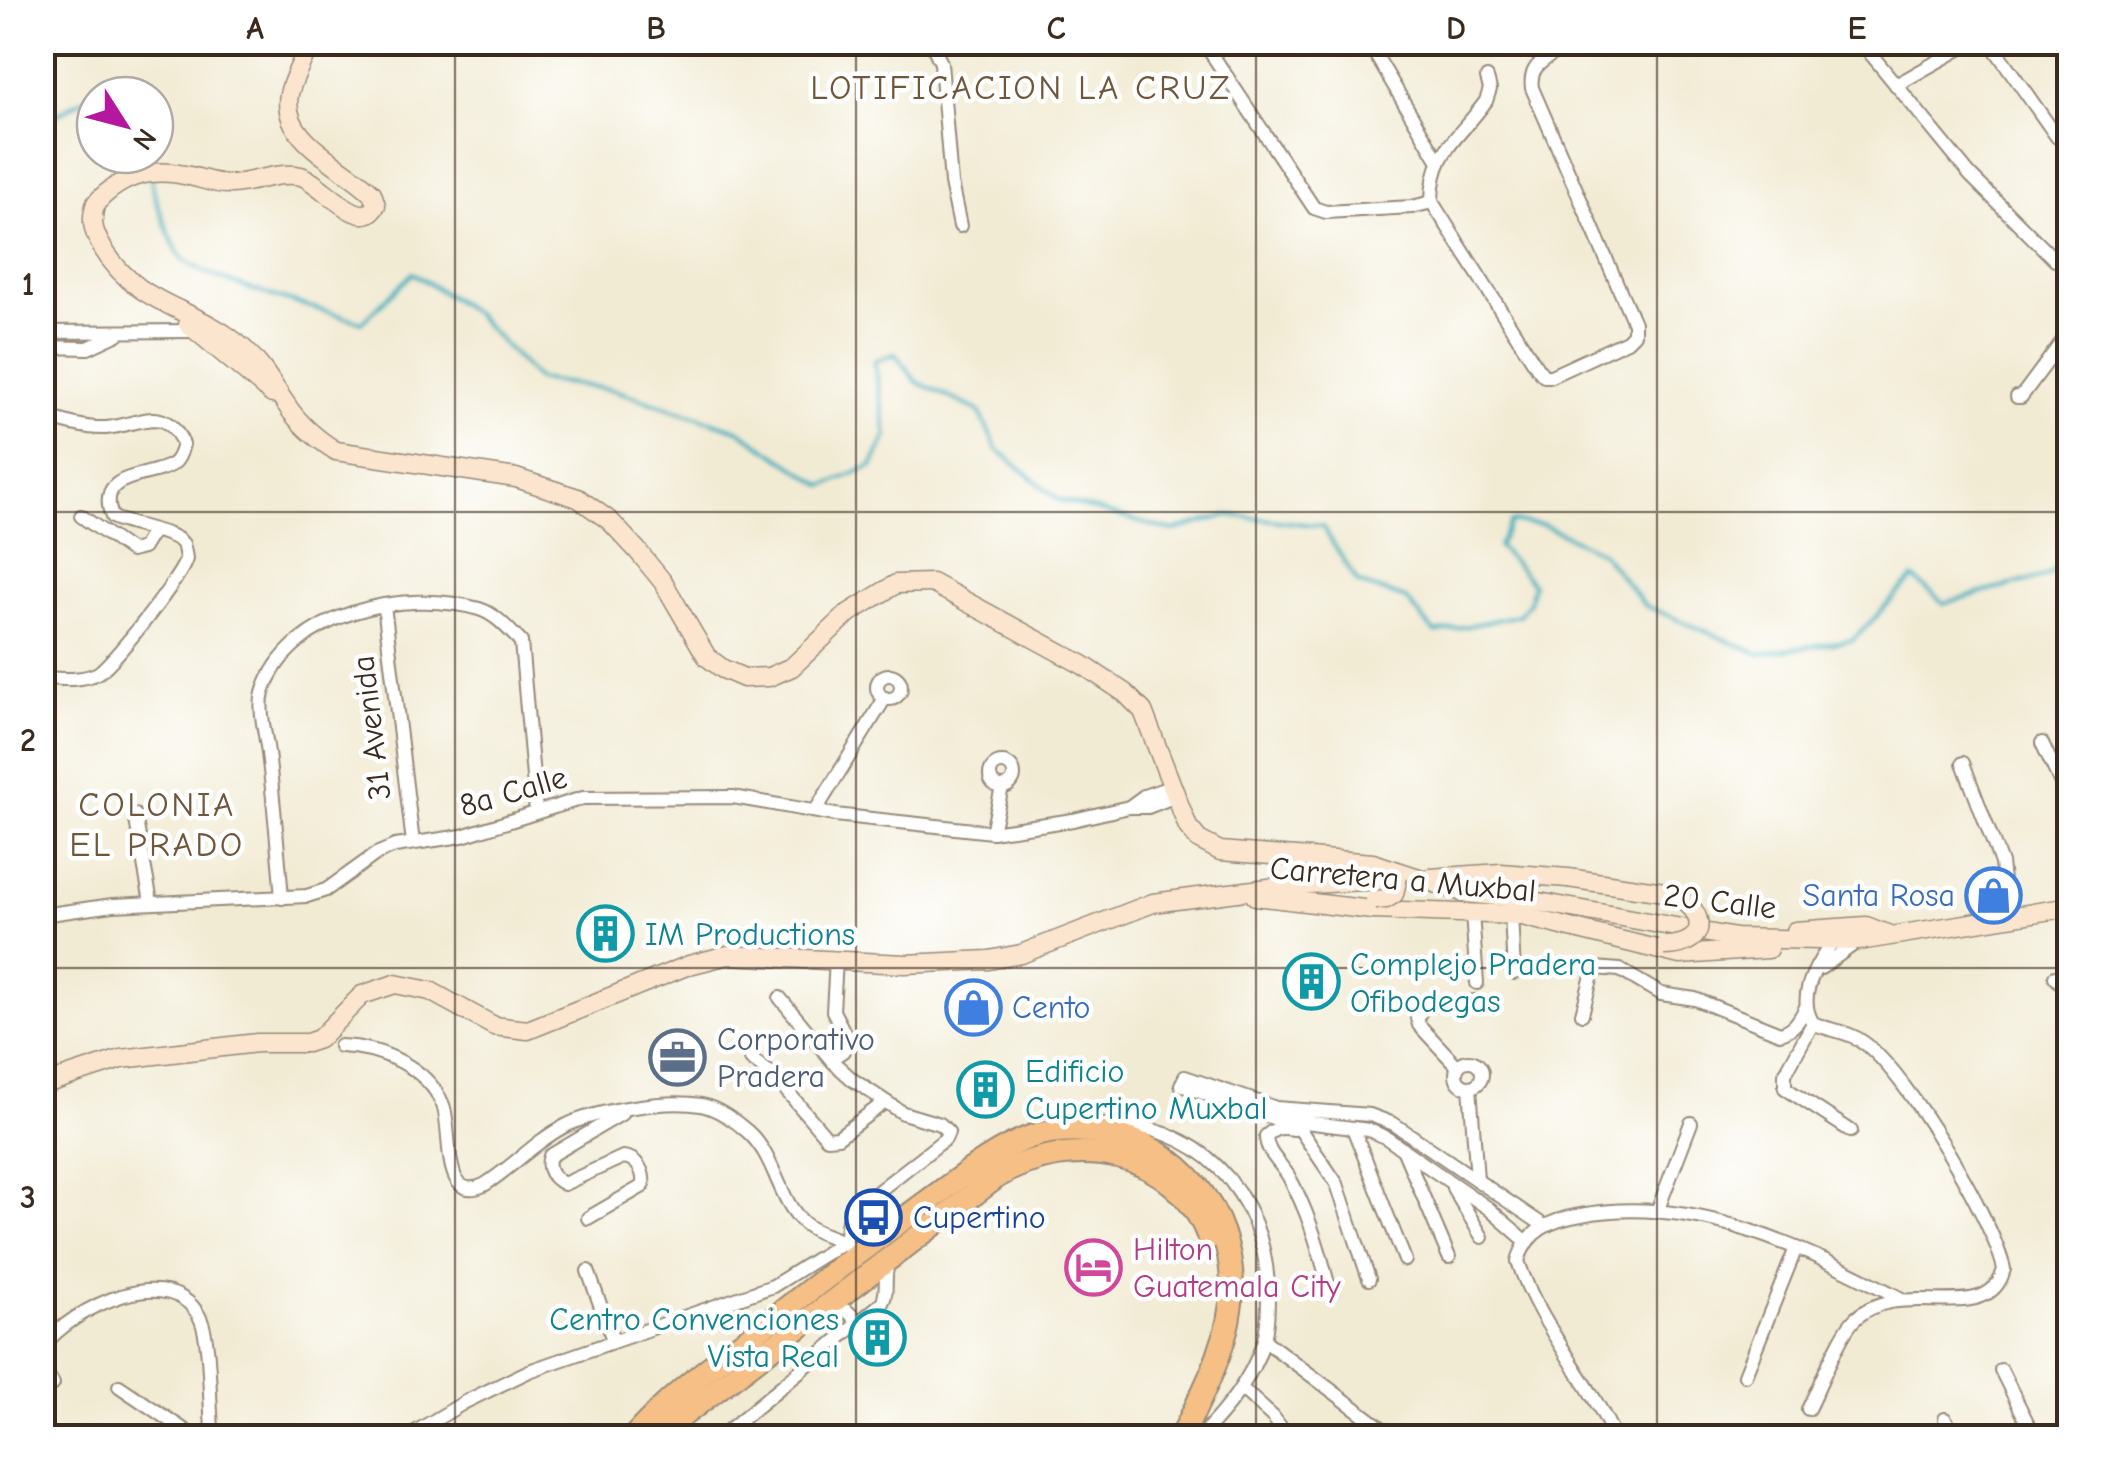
<svg xmlns="http://www.w3.org/2000/svg" width="2112" height="1480" font-family="'Comic Neue',sans-serif">
<style>
.lines{fill:none;stroke-linecap:round;stroke-linejoin:round}
.stream{stroke:#40afbd;stroke-width:4}
.street-casing{stroke:#968a79;stroke-width:16}
.secondary-casing{stroke:#968a79;stroke-width:21}
.highway-casing{stroke:#968a79;stroke-width:26}
.street{stroke:#fff;stroke-width:12}
.secondary{stroke:#fbe5cf;stroke-width:18}
.highway{stroke:#f5bf86;stroke-width:22}
.secondary-bridge-casing{stroke:#968a79;stroke-width:21;stroke-linecap:butt}
.secondary-bridge{stroke:#fbe5cf;stroke-width:18}
.grid{fill:none;stroke:#3b2a1e;stroke-width:2.5;stroke-opacity:0.55}
.labels{text-anchor:middle;stroke-width:9;stroke-linejoin:round;paint-order:stroke}
.street-label{font-size:32px;fill:#3b2a1e;stroke:#fff}
.shop-label{font-size:32px;fill:#366cbe;stroke:#fff;text-anchor:end}
.culture-label{font-size:32px;fill:#0d838f;stroke:#fff;text-anchor:start}
.service-label{font-size:32px;fill:#4e5e75;stroke:#fff;text-anchor:start}
.transit-label{font-size:32px;fill:#164399;stroke:#fff;text-anchor:start}
.hotel-label{font-size:32px;fill:#b23c85;stroke:#fff;text-anchor:start}
.neighbourhood-label{font-size:35px;letter-spacing:2.5px;fill:#71563a;stroke:#fff}
.neatline{fill:none;stroke:#3b2a1e;stroke-width:4}
.grid-label{font-size:32px;text-anchor:middle;font-weight:bold;fill:#3b2a1e}
</style>
<rect width="100%" height="100%" fill="#fff"/>
<filter id="ink" filterUnits="userSpaceOnUse"><feTurbulence type="fractalNoise" baseFrequency=".01" numOctaves="2"/><feDisplacementMap in="SourceGraphic" scale="20" xChannelSelector="R" yChannelSelector="G"/><feConvolveMatrix kernelMatrix="1 2 1 2 8 2 1 2 1" color-interpolation-filters="sRGB"/></filter>
<filter id="wash" filterUnits="userSpaceOnUse"><feTurbulence type="fractalNoise" baseFrequency=".0048" numOctaves="4" result="noise"/><feDisplacementMap in="SourceGraphic" scale="40" xChannelSelector="R" yChannelSelector="G"/><feGaussianBlur stdDeviation="2.25" result="paint"/><feColorMatrix in="noise" values="0 0 0 0 0 0 0 0 0 0 0 0 0 0 0 0 0 1.4 0 .05"/><feComposite in="paint" operator="in"/></filter>
<g filter="url(#wash)">
<rect width="100%" height="100%" fill="#f2ebd4"/>
<g class="lines">
<g class="stream">
<polyline points="42,123 117,80 128,95"/>
<path d="M151,179C153,194 172,246 181,257C201,280 328,311 362,322L413,273L474,313L537,379L614,390L738,430L824,486L872,466L887,436L874,361L895,354L917,382L979,411L997,449L1059,500L1173,531L1228,515L1322,526L1358,583L1406,599L1435,633L1519,615L1529,603L1533,584L1498,546L1511,522L1543,525L1601,552L1644,605L1759,654L1853,640L1913,578L1944,603L2046,576L2070,560"/>
</g>
</g>
</g>
<g filter="url(#ink)">
<g class="lines">
<defs>
<g id="street">
<polyline points="931,42 941,63 951,183 960,226"/>
<polyline points="1368,42 1438,160"/>
<polyline points="1861,42 1970,175 2055,260"/>
<polyline points="1990,42 2057,137 2063,139 2070,136"/>
<polyline points="1209,50 1314,208 1326,212 1412,207 1432,202"/>
<path d="M1487,78L1490,89L1486,101C1458,140 1432,150 1432,202L1538,369L1544,376H1551L1627,341L1634,334V323L1532,88C1528,61 1551,60 1566,42"/>
<polyline points="1896,85 1972,42"/>
<polyline points="42,332 196,331"/>
<polyline points="42,347 88,348 118,334"/>
<polyline points="2017,397 2021,397 2070,331"/>
<path d="M42,413C58,422 88,429 106,428C140,425 164,402 183,444C181,451 179,461 171,465C147,479 95,471 112,517C128,526 175,531 183,544C184,546 186,558 186,559C183,575 110,668 96,674C79,681 60,679 42,678"/>
<polyline points="81,516 131,551 143,548 153,531"/>
<polyline points="384,605 413,843"/>
<circle cx="889" cy="687" r="12"/>
<polyline points="2042,743 2070,802"/>
<polyline points="1963,763 2001,863 2007,917"/>
<circle cx="1002" cy="775" r="12"/>
<polyline points="1129,807 1144,796 1173,786"/>
<polyline points="816,810 885,698"/>
<polyline points="135,815 151,902"/>
<polyline points="992,832 1002,787"/>
<path d="M282,898C278,850 274,802 268,753C266,736 258,709 263,693C288,611 407,588 479,609C496,614 509,630 521,642L536,811"/>
<polyline points="1472,913 1477,983"/>
<polyline points="1511,914 1514,973"/>
<polyline points="42,915 113,905 307,896 326,890 376,854 395,846 462,836 583,798 733,797 835,815 992,832 1073,820 1129,807 1148,807 1176,796"/>
<polyline points="1821,968 1857,942"/>
<polyline points="2055,977 2070,993"/>
<polyline points="780,998 833,1062 853,1080 903,1113 940,1124 948,1132 945,1139 857,1208 848,1220 845,1241"/>
<path d="M1582,1014L1594,968L1620,970L1661,994L1695,999L1780,1033C1794,1030 1800,1019 1806,1007"/>
<polyline points="1813,1023 1785,1074 1785,1088 1851,1131"/>
<path d="M340,1046C379,1047 427,1066 443,1105C453,1130 440,1205 484,1185C512,1168 535,1141 565,1126C597,1110 666,1099 701,1105C717,1108 736,1121 748,1132C776,1157 777,1198 804,1223C822,1239 839,1233 856,1254"/>
<polyline points="751,1059 773,1075 827,1138 838,1137 885,1102"/>
<polyline points="831,1059 843,1051 847,1038 833,1011 836,960"/>
<circle cx="1469" cy="1074" r="13"/>
<polyline points="1458,1067 1419,1025 1417,1018 1424,1006 1476,1001"/>
<polyline points="1470,1087 1477,1179"/>
<polyline points="1295,1122 1337,1184 1369,1279"/>
<path d="M1098,1125C1198,1118 1266,1194 1268,1290C1268,1308 1268,1326 1263,1343C1251,1380 1226,1410 1199,1438"/>
<polyline points="1353,1128 1405,1260"/>
<path d="M1294,1129C1281,1127 1276,1127 1266,1136C1266,1153 1281,1163 1289,1177C1309,1213 1321,1253 1330,1293"/>
<polyline points="1403,1149 1449,1257"/>
<polyline points="1453,1188 1482,1237"/>
<polyline points="1658,1209 1691,1123"/>
<path d="M588,1218L643,1186C645,1172 637,1158 623,1157L564,1184C553,1178 545,1169 550,1156L621,1114"/>
<polyline points="1526,1241 1488,1208 1385,1137 1369,1130 1273,1118 1181,1085 1185,1077 1276,1108 1370,1115 1394,1124 1543,1225"/>
<polyline points="588,1271 613,1340"/>
<polyline points="827,1305 847,1311 858,1321"/>
<polyline points="1264,1340 1395,1438"/>
<path d="M42,1348C71,1308 173,1258 201,1320C211,1343 209,1409 213,1438"/>
<polyline points="42,1366 53,1384"/>
<polyline points="2001,1370 2035,1438"/>
<polyline points="1745,1375 1796,1248"/>
<polyline points="119,1386 196,1438"/>
<polyline points="1241,1388 1273,1417 1289,1438"/>
<path d="M1808,1409C1819,1388 1840,1333 1855,1319C1900,1275 1989,1330 2004,1269C1992,1217 1906,1072 1863,1042C1848,1031 1830,1031 1813,1023C1796,997 1816,964 1833,942"/>
<polyline points="1945,1419 1956,1438"/>
<polyline points="405,1438 465,1402 529,1371 773,1286 845,1241"/>
<path d="M719,1438L882,1303C889,1291 883,1278 888,1265"/>
<path d="M1615,1438C1587,1376 1539,1326 1518,1261C1527,1230 1551,1220 1581,1215C1692,1194 1803,1247 1900,1298"/>
</g>
<g id="secondary">
<path d="M310,42C304,60 293,76 289,94C280,141 344,165 372,193L376,205C362,235 321,182 301,176C278,171 254,183 232,184C219,185 206,180 194,177C155,167 125,172 96,203C90,219 93,232 102,247C140,310 195,305 244,349C262,365 272,384 286,404C298,423 317,439 336,451L516,478L578,498L610,521L637,550L663,582L707,657L723,669L744,678L769,677L792,667L849,613L896,584L932,583L1083,665L1125,693L1143,711L1188,827L1199,840L1220,851L1373,863L1465,893L1517,898L1736,938L1859,941L2070,907"/>
<polyline points="188,324 272,394"/>
<polyline points="1430,878 1501,873 1568,878"/>
<polyline points="1255,896 1372,910 1518,915 1680,955 1768,949"/>
<polyline points="1795,931 1866,926 1887,934"/>
<polyline points="42,1085 121,1059 257,1043 307,1043 319,1039 362,995 395,984 430,991 494,1026 528,1030 689,965 728,955 905,964 989,960 1021,954 1153,903 1292,885 1382,880"/>
</g>
<g id="highway">
<path d="M633,1438C675,1389 733,1351 783,1311C831,1273 879,1237 928,1201C961,1177 992,1151 1030,1137C1053,1129 1081,1129 1105,1133C1181,1146 1232,1211 1232,1288C1231,1342 1204,1390 1181,1438"/>
<path d="M653,1438L998,1176C1073,1132 1177,1150 1209,1238"/>
</g>
</defs>
<use href="#street" class="street-casing"/>
<use href="#secondary" class="secondary-casing"/>
<use href="#highway" class="highway-casing"/>
<use href="#street" class="street"/>
<use href="#secondary" class="secondary"/>
<use href="#highway" class="highway"/>
<defs>
<g id="secondary-bridge">
<path d="M1568,878L1664,892C1706,903 1714,946 1664,946"/>
<polyline points="1375,900 1386,899 1394,894 1398,876"/>
</g>
</defs>
<use href="#secondary-bridge" class="secondary-bridge-casing"/>
<use href="#secondary-bridge" class="secondary-bridge"/>
</g>
</g>
<path class="grid" d="M455,42V1438M856,42V1438M1256,42V1438M1657,42V1438M42,512H2070M42,968H2070"/>
<defs>
<symbol id="shop-ring" viewBox="-11 -11 22 22"><circle r="9.5" fill="#fff" stroke="#3f7fe0" stroke-width="1.5"/><path d="M-5-2.5h2.3a2.7 3.5 0 0 1 5.4 0H5L5.5 6h-11ZM-1.5-2.5h3a1.5 2.3 0 0 0-3 0Z" fill="#3f7fe0"/></symbol>
<symbol id="building-ring" viewBox="-11 -11 22 22"><circle r="9.5" fill="#fff" stroke="#0f9aa8" stroke-width="1.5"/><path d="M-4-6H4V6H1V3H-1V6H-4ZM-2.5-4.3h1.7v1.8h-1.7ZM.8-4.3h1.7v1.8H.8ZM-2.5-1h1.7V.8h-1.7ZM.8-1h1.7V.8H.8Z" fill="#0f9aa8"/></symbol>
<symbol id="office-ring" viewBox="-11 -11 22 22"><circle r="9.5" fill="#fff" stroke="#5c6f8a" stroke-width="1.5"/><path d="M-6-3h4V-5.5h4V-3h4V5H-6ZM-1-4.5V-3h2v-1.5ZM-6 0V1H6V0Z" fill="#5c6f8a"/></symbol>
<symbol id="bus-ring" viewBox="-11 -11 22 22"><circle r="9.5" fill="#fff" stroke="#1a4fb4" stroke-width="1.5"/><path d="M-5-6H5V4H4V6H2V4H-2V6H-4V4H-5ZM-3.5-4V0h7V-4ZM-3.5 1.2v1.5H-2V1.2ZM2 1.2v1.5H3.5V1.2Z" fill="#1a4fb4"/></symbol>
<symbol id="hotel-ring" viewBox="-11 -11 22 22"><circle r="9.5" fill="#fff" stroke="#d1479c" stroke-width="1.5"/><path d="M-6-4.5h1.5V1H6V5H4.5V3h-9V5H-6ZM-4 0a1.8 1.8 0 1 1 3.6 0ZM.5 0V-2.5h3Q6-2.5 6 0Z" fill="#d1479c"/></symbol>
</defs>
<g fill-rule="evenodd">
<use href="#shop-ring" x="1962" y="864" width="63" height="63"/>
<use href="#building-ring" x="574" y="902" width="63" height="63"/>
<use href="#building-ring" x="1280" y="950" width="63" height="63"/>
<use href="#shop-ring" x="942" y="976" width="63" height="63"/>
<use href="#office-ring" x="646" y="1026" width="63" height="63"/>
<use href="#building-ring" x="954" y="1058" width="63" height="63"/>
<use href="#bus-ring" x="842" y="1186" width="63" height="63"/>
<use href="#hotel-ring" x="1062" y="1236" width="63" height="63"/>
<use href="#building-ring" x="846" y="1306" width="63" height="63"/>
</g>
<g class="labels">
<g class="street-label">
<text transform="translate(371 728) rotate(-97)" y="11">31 Avenida</text>
<text transform="translate(513 791) rotate(-16)" y="11">8a Calle</text>
<text transform="translate(1403 879) rotate(5)" y="11">Carretera a Muxbal</text>
<text transform="translate(1720 901) rotate(7)" y="11">20 Calle</text>
</g>
<g class="shop-label">
<text x="1955" y="906">Santa Rosa</text>
<text x="1012" y="1018" text-anchor="start">Cento</text>
</g>
<g class="culture-label">
<text x="645" y="945">IM Productions</text>
<text x="1350" y="975">Complejo Pradera<tspan x="1350" dy="37">Ofibodegas</tspan></text>
<text x="1025" y="1082">Edificio<tspan x="1025" dy="37">Cupertino Muxbal</tspan></text>
<text x="839" y="1330" text-anchor="end">Centro Convenciones<tspan x="839" dy="37">Vista Real</tspan></text>
</g>
<g class="service-label">
<text x="717" y="1050">Corporativo<tspan x="717" dy="37">Pradera</tspan></text>
</g>
<g class="transit-label">
<text x="913" y="1228">Cupertino</text>
</g>
<g class="hotel-label">
<text x="1133" y="1260">Hilton<tspan x="1133" dy="37">Guatemala City</tspan></text>
</g>
<g class="neighbourhood-label">
<text x="1021" y="99">LOTIFICACION LA CRUZ</text>
<text x="157" y="816">COLONIA<tspan x="157" dy="40">EL PRADO</tspan></text>
</g>
</g>
<rect width="2112" height="1480" fill="none" stroke="#fff" stroke-width="110"/>
<g transform="translate(125 125) rotate(126)"><circle r="48" fill="#ffffff" stroke="#b1aaa5" stroke-width="2.5"/>
<path d="M0-8L18 38L0 25L-18 38Z" fill="#b5179e"/>
<text y="-15" font-size="28" font-weight="bold" text-anchor="middle" fill="#3b2a1e">N</text>
</g>
<rect x="55" y="55" width="2002" height="1370" class="neatline"/>
<g class="grid-label">
<text x="255" y="39">A</text>
<text x="656" y="39">B</text>
<text x="1056" y="39">C</text>
<text x="1456" y="39">D</text>
<text x="1857" y="39">E</text>
<text x="28" y="295">1</text>
<text x="28" y="751">2</text>
<text x="28" y="1208">3</text>
</g>
</svg>
